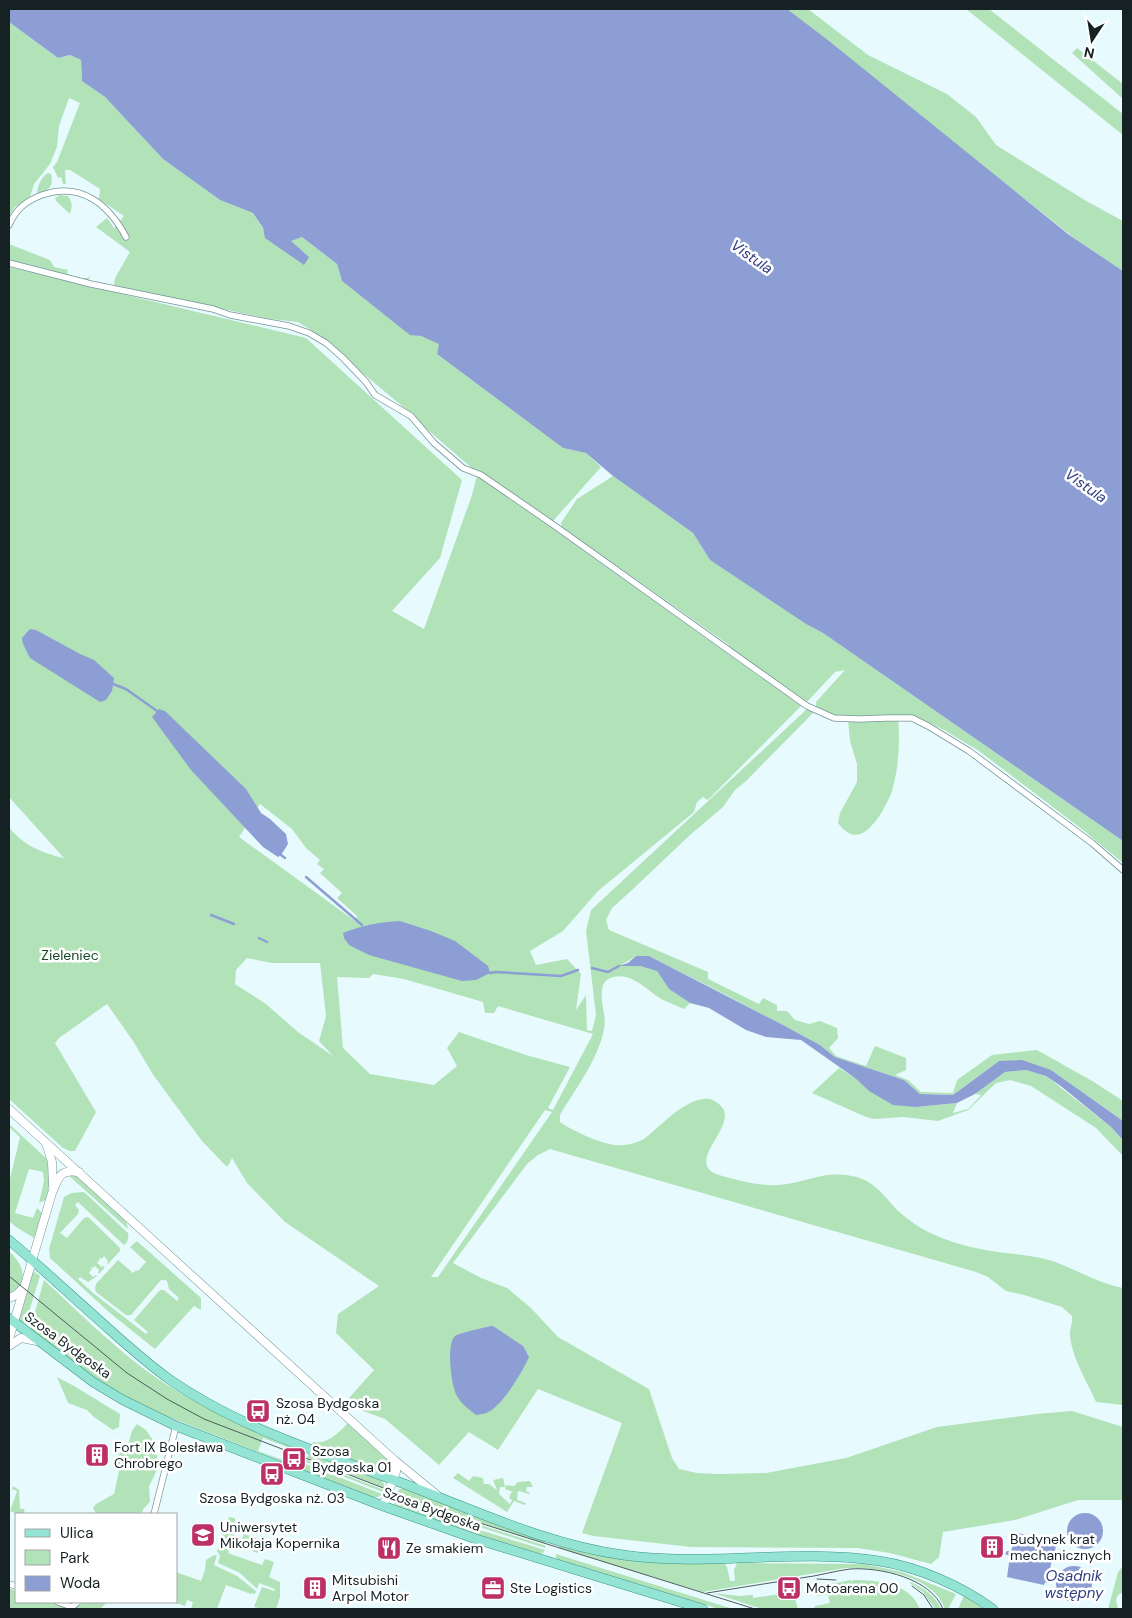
<svg xmlns="http://www.w3.org/2000/svg" width="1132" height="1618" font-family="'DM Sans',sans-serif">
<style>
.green{fill:#b2e2b8;fill-rule:evenodd}
.water{fill:#8d9ed4}
.lines{fill:none;stroke-linecap:round;stroke-linejoin:round}
.stream{stroke:#8d9ed4;stroke-width:2.5}
.street-casing{stroke:#76949a;stroke-width:7}
.secondary-casing{stroke:#76949a;stroke-width:9}
.primary-casing{stroke:#399486;stroke-width:10}
.street{stroke:#fff;stroke-width:5.5}
.secondary{stroke:#fff;stroke-width:8}
.primary{stroke:#94e4d6;stroke-width:9}
.tram{stroke:#4e5c5f;stroke-width:1}
.labels{text-anchor:middle;stroke-width:5;stroke-linejoin:round;paint-order:stroke}
.park-label{font-size:14px;fill:#134a21;stroke:#fff}
.street-label{font-size:14px;fill:#152123;stroke:#fff}
.poi-label{font-size:14px;fill:#152123;stroke:#fff;text-anchor:start}
.water-label{font-size:15px;font-style:italic;fill:#304081;stroke:#fff}
</style>
<rect width="100%" height="100%" fill="#e7fbfe"/>
<g class="green">
<polygon points="785,9 808,9 868,55 947,94 976,117 996,145 1088,202 1123,221 1123,271 1073,237"/>
<polygon points="966,9 989,9 1123,114 1123,135"/>
<path d="M9,22L58,58L70,55L81,60L82,81L105,97L163,159L220,200L253,213L263,229V231L290,241L302,237L337,264L342,281L410,334L421,336L440,344L437,354L563,448L586,453L601,467L553,521C527,506 503,486 478,470L473,469L422,425L414,416L311,330L298,322L270,319L114,286L115,278L130,252L96,227L107,218L114,228L124,216L99,199L100,189L70,170H65L66,184H63L61,177L58,178L53,167L57,162L80,103L69,98L59,126L57,147L50,164L34,184L29,200L15,207L9,217Z"/>
<polygon points="1077,48 1123,84 1123,99 1072,53"/>
<path d="M48,173L51,174C54,186 49,191 38,194L37,192C38,185 41,177 48,173Z"/>
<path d="M60,195L68,196C73,203 72,207 70,214L56,201L55,198Z"/>
<path d="M9,244L50,260L54,267L68,270L67,274C75,276 84,281 91,276L88,280L9,261Z"/>
<path d="M9,267L306,338L462,480L440,558L392,611L424,629L472,495L477,475L801,706L708,800L703,797L697,802L694,812L598,891L563,931L530,951L536,965L567,959L581,974L576,1010L586,995L587,1030L592,1031L596,1015L586,931L591,910L807,709H816V702L845,670L835,672L806,703L728,647L729,645L562,527L561,523L577,499L613,476L693,533L710,560L806,624L823,633L1123,841V863L1083,830L979,751L944,730L919,718L898,717C900,739 899,765 893,787C891,796 886,804 882,812C870,830 856,847 838,823L840,813L857,782V764L850,741L848,720L817,709L746,781L735,790L723,807L690,835L632,890L612,908L606,920L609,930L708,972V979L759,1004L763,998L777,1005V1011H787L795,1020L809,1024L820,1021L837,1028L838,1038L829,1048L836,1056L866,1066L875,1046L906,1058V1070L895,1075L908,1080L921,1092L953,1093L957,1080L992,1055L1037,1050L1094,1082L1123,1101V1121L1051,1070L999,1061L953,1095L920,1094L904,1080L835,1057L820,1045L726,995L649,956H636L620,966H640L657,971L669,989L690,1003L684,1009C677,1006 670,1003 663,1000C647,991 633,972 613,977C606,979 602,984 602,991C600,1004 607,1016 604,1029C598,1060 576,1088 560,1115V1122C573,1131 601,1144 616,1145C626,1146 636,1143 644,1139C662,1125 687,1096 710,1099C714,1100 717,1103 720,1105C742,1124 681,1163 719,1175C739,1181 758,1186 779,1185C809,1182 825,1169 857,1177C876,1183 884,1196 897,1210C904,1216 913,1223 921,1228C940,1239 964,1246 985,1250C1006,1254 1028,1254 1049,1260C1074,1268 1097,1283 1123,1288V1405L1096,1402C1087,1381 1072,1359 1070,1335C1069,1330 1073,1324 1072,1316L1062,1307L1024,1295L1006,1291L988,1277L976,1272L550,1149L538,1155L527,1164L453,1263L481,1278L507,1288L531,1308L558,1337L649,1389L672,1458L679,1469L697,1473L720,1474L766,1473L846,1458L937,1427L1037,1414L1072,1411L1123,1427V1500H1078L1015,1520L943,1532L939,1557L931,1564L890,1553L857,1548L691,1547L593,1536L582,1533L622,1423L538,1389L498,1450L469,1432L439,1465L385,1419L358,1409L349,1398L374,1370L336,1333L338,1314L379,1286L285,1222L247,1183L232,1158L228,1166H226L202,1141L154,1076L133,1041L107,1004L59,1038L55,1043L96,1112L75,1151H70L63,1148L9,1099V827C21,844 44,854 64,858L9,797ZM260,804L292,829L306,848L320,860L317,864L324,869L320,873L342,893L337,898L357,916L355,921L239,837ZM247,958L272,963H320L326,1016L319,1041L333,1056L298,1032L266,1004L235,984L236,970ZM373,974L404,979L483,1002L485,1013H494L498,1006L593,1034L553,1110L548,1108L570,1067L526,1055L459,1032L447,1048L457,1066L434,1085L370,1074L343,1048L337,977L369,978ZM545,1110L552,1112L438,1277H431Z"/>
<polygon points="839,1068 855,1078 869,1091 916,1107 957,1103 953,1113 968,1109 981,1095 975,1094 1005,1072 1026,1070 1046,1076 1111,1127 1123,1140 1123,1156 1096,1128 1031,1086 1010,1080 996,1083 968,1110 938,1121 903,1117 874,1119 866,1117 812,1093"/>
<polygon points="9,1124 47,1159 50,1181 46,1200 39,1203 44,1181 43,1172 29,1169 15,1213 33,1218 37,1208 42,1213 34,1238 16,1227 9,1221 9,1183 20,1137 9,1127"/>
<polygon points="67,1174 75,1175 126,1220 128,1229"/>
<path d="M84,1192L128,1233C129,1237 128,1243 124,1245L78,1202L75,1205L79,1210L78,1214L60,1233L67,1238L84,1218L88,1217L120,1248V1251L108,1264L107,1263L108,1261L104,1256L102,1259L99,1257L100,1259L97,1263L102,1267L104,1266L105,1267L99,1274L98,1273L99,1270L95,1266L93,1268L90,1267L92,1269L89,1273L93,1277L96,1275L97,1276L88,1282L80,1277L78,1279L93,1293L146,1334L148,1332L134,1320L160,1290H164L177,1301L179,1298L169,1289L167,1281L165,1280H161L131,1315H126L96,1292L95,1288L96,1284L118,1260L133,1273L136,1270L138,1271L146,1262L130,1247L137,1241L201,1298V1310L194,1306L155,1349L110,1313L50,1258L49,1249L64,1197L71,1193Z"/>
<path d="M9,1251C23,1264 31,1283 9,1293Z"/>
<polygon points="33,1271 40,1276 25,1325 19,1320"/>
<path d="M44,1280C76,1310 109,1342 144,1369C193,1405 248,1429 305,1451L304,1453L263,1438L258,1451L297,1465V1467L153,1411L99,1381L30,1329Z"/>
<polygon points="57,1377 74,1386 120,1414 119,1427 113,1430 94,1417 87,1410 68,1403"/>
<path d="M348,1423L393,1465L392,1472L389,1474L312,1445L313,1442C328,1445 339,1432 348,1423Z"/>
<polygon points="137,1424 146,1430 154,1442 159,1466 149,1486 150,1502 143,1509 142,1514 96,1514 93,1508 96,1504 114,1494 119,1471 116,1457 128,1445 132,1431"/>
<polygon points="309,1453 380,1479 384,1484 385,1488 307,1458"/>
<polygon points="307,1460 384,1490 383,1492 306,1462"/>
<polygon points="305,1464 382,1494 378,1497 370,1497 303,1471"/>
<polygon points="458,1473 469,1481 473,1476 483,1478 484,1484 489,1484 497,1490 493,1480 503,1478 505,1487 500,1487 499,1494 510,1504 512,1500 509,1498 511,1493 513,1492 505,1489 506,1485 514,1486 518,1482 530,1481 533,1487 527,1487 526,1491 530,1493 529,1494 518,1491 517,1500 526,1503 525,1505 514,1501 507,1512 453,1478"/>
<polygon points="13,1486 19,1490 20,1509 24,1509 25,1514 18,1514 10,1511 17,1491 12,1489"/>
<polygon points="400,1489 404,1489 544,1541 546,1544 463,1517 396,1492"/>
<polygon points="394,1494 452,1516 546,1546 545,1548 452,1518 393,1496"/>
<polygon points="393,1498 476,1529 545,1550 543,1553 539,1554 474,1534 401,1508 394,1504"/>
<polygon points="229,1517 235,1518 235,1527 237,1528 228,1553 262,1565 265,1559 274,1562 269,1577 280,1582 280,1597 276,1609 263,1609 254,1607 262,1587 274,1591 275,1589 259,1583 257,1589 240,1573 218,1563 220,1556 217,1551"/>
<polygon points="244,1534 262,1540 258,1553 239,1546"/>
<path d="M560,1546C614,1562 668,1564 724,1563L727,1567L730,1581H735L734,1570L737,1563L864,1564L902,1572L956,1594L948,1609H945C933,1574 877,1567 846,1568L703,1592L558,1548Z"/>
<polygon points="556,1554 733,1609 719,1609 559,1560 556,1558"/>
<polygon points="214,1555 217,1555 214,1565 237,1576 256,1591 255,1594 252,1593 251,1594 226,1585 217,1609 191,1609 193,1602 187,1600 185,1606 173,1602 176,1602 176,1572 201,1581 205,1570 206,1560"/>
<polygon points="1123,1566 1123,1592 1118,1595 1116,1600 1118,1609 1108,1609 1118,1572"/>
<path d="M851,1580L853,1582V1580C878,1580 910,1583 920,1609H814L815,1606L830,1603L828,1595L816,1596L815,1587Z"/>
<path d="M910,1582C924,1588 935,1595 941,1609H935L923,1592L910,1583Z"/>
<polygon points="9,1588 16,1591 16,1602 51,1602 69,1607 79,1606 85,1602 107,1602 101,1608 102,1609 9,1609"/>
<polygon points="793,1592 798,1609 762,1609 713,1593 740,1596 753,1595 753,1598"/>
<polygon points="964,1596 981,1607 984,1609 958,1609"/>
</g>
<g class="water">
<polygon points="9,9 787,9 829,41 1068,234 1123,271 1123,841 823,633 806,624 710,560 693,533 613,476 586,453 563,448 437,354 439,344 421,336 410,335 342,281 337,264 302,237 291,241 309,257 304,265 265,238 263,228 253,213 220,200 163,159 105,97 82,81 81,60 70,55 58,58 9,22"/>
<polygon points="30,629 36,630 80,654 94,660 114,678 112,691 106,700 100,702 30,658 23,644 22,638"/>
<polygon points="159,709 165,711 246,789 261,813 270,819 286,834 288,844 281,855 278,857 263,847 191,770 152,717"/>
<path d="M400,921L431,931L455,941L488,966L490,973L476,980L462,981L369,955L349,945L344,938L343,933C363,925 379,922 400,921Z"/>
<polygon points="636,956 649,956 781,1024 820,1045 835,1057 904,1080 920,1094 953,1095 999,1061 1022,1060 1051,1070 1123,1121 1123,1140 1111,1127 1062,1087 1046,1076 1026,1070 1005,1072 975,1094 957,1103 916,1107 893,1105 869,1091 855,1078 801,1040 766,1037 746,1030 709,1008 690,1003 669,989 657,971 640,966 619,966 628,963"/>
<path d="M493,1326L523,1346L529,1357C523,1371 502,1406 488,1412C485,1414 480,1414 476,1415C469,1409 461,1404 457,1396C451,1386 446,1344 455,1336C457,1334 488,1326 493,1326Z"/>
<circle cx="1085" cy="1531" r="18"/>
<polygon points="1017,1533 1053,1540 1053,1543 1056,1544 1055,1552 1060,1553 1061,1550 1065,1553 1064,1556 1061,1558 1060,1555 1053,1555 1047,1583 1045,1582 1044,1585 1007,1577 1010,1556 1005,1554 1007,1551 1011,1551"/>
<circle cx="1074" cy="1584" r="18"/>
</g>
<g class="lines">
<g class="stream">
<polyline points="113,684 126,689 157,711"/>
<polyline points="281,855 285,858"/>
<polyline points="306,877 362,925"/>
<polyline points="211,915 234,924"/>
<polyline points="259,938 267,942"/>
<polyline points="592,968 608,972 619,966"/>
<polyline points="490,973 496,972 561,976 578,970"/>
</g>
<defs>
<g id="street">
<path d="M9,225C16,209 26,201 42,195C81,181 109,205 126,237"/>
<polyline points="9,263 91,284 213,309 230,315 289,326 309,333 326,343 343,358 366,382 375,395 411,416 434,443 463,468 481,475 555,526 807,706 834,718 859,719 887,718 912,718 928,726 969,751 1092,843 1123,870"/>
<polyline points="154,1514 176,1426"/>
<polyline points="9,1584 16,1586"/>
<polyline points="58,1602 72,1607 78,1602"/>
</g>
<g id="secondary">
<polyline points="9,1109 393,1459 437,1495"/>
<polyline points="46,1143 52,1162 53,1186"/>
<polyline points="9,1298 16,1295 23,1288"/>
<path d="M9,1339L52,1193C59,1177 59,1169 79,1172"/>
<polyline points="9,1346 21,1338 37,1341"/>
<polyline points="383,1506 396,1472 396,1467 393,1459"/>
</g>
<g id="primary">
<path d="M9,1240C43,1269 76,1300 110,1330C129,1347 148,1364 169,1379C240,1429 326,1454 407,1485C477,1511 548,1545 623,1555C707,1567 795,1548 879,1561C919,1567 961,1586 993,1609"/>
<polyline points="9,1318 93,1382 123,1400 176,1426 383,1506 476,1539 703,1609"/>
</g>
</defs>
<use href="#street" class="street-casing"/>
<use href="#secondary" class="secondary-casing"/>
<use href="#primary" class="primary-casing"/>
<use href="#street" class="street"/>
<use href="#secondary" class="secondary"/>
<use href="#primary" class="primary"/>
<g class="tram">
<polyline points="9,1276 127,1373 167,1399 204,1419 451,1514 755,1609"/>
<polyline points="817,1579 836,1580"/>
<polyline points="912,1586 924,1595 933,1609"/>
<path d="M707,1593C738,1588 770,1583 801,1578C818,1576 834,1571 850,1569C880,1567 931,1578 943,1609"/>
</g>
</g>
<defs>
<symbol id="bus-square" viewBox="-11 -11 22 22"><rect x="-9" y="-9" width="18" height="18" rx="4" fill="#bc3066" stroke="#fff"/><path d="M-5-6H5V4H4V6H2V4H-2V6H-4V4H-5ZM-3.5-4V0h7V-4ZM-3.5 1.2v1.5H-2V1.2ZM2 1.2v1.5H3.5V1.2Z" fill="#fff"/></symbol>
<symbol id="building-square" viewBox="-11 -11 22 22"><rect x="-9" y="-9" width="18" height="18" rx="4" fill="#bc3066" stroke="#fff"/><path d="M-4-6H4V6H1V3H-1V6H-4ZM-2.5-4.3h1.7v1.8h-1.7ZM.8-4.3h1.7v1.8H.8ZM-2.5-1h1.7V.8h-1.7ZM.8-1h1.7V.8H.8Z" fill="#fff"/></symbol>
<symbol id="university-square" viewBox="-11 -11 22 22"><rect x="-9" y="-9" width="18" height="18" rx="4" fill="#bc3066" stroke="#fff"/><path d="M0-5L7-2L0 1L-7-2ZM-4 1L0 2.5L4 1V4Q0 6-4 4Z" fill="#fff"/></symbol>
<symbol id="restaurant-square" viewBox="-11 -11 22 22"><rect x="-9" y="-9" width="18" height="18" rx="4" fill="#bc3066" stroke="#fff"/><path d="M-5-6h1v4h1v-4h1v4h1v-4h1v5L-1.5 .5V6h-2V.5L-5-1ZM5-6V6H3V1.5H1.5Q1.5-4 5-6Z" fill="#fff"/></symbol>
<symbol id="office-square" viewBox="-11 -11 22 22"><rect x="-9" y="-9" width="18" height="18" rx="4" fill="#bc3066" stroke="#fff"/><path d="M-6-3h4V-5.5h4V-3h4V5H-6ZM-1-4.5V-3h2v-1.5ZM-6 0V1H6V0Z" fill="#fff"/></symbol>
</defs>
<g fill-rule="evenodd">
<use href="#bus-square" x="244" y="1397" width="28" height="28"/>
<use href="#building-square" x="83" y="1441" width="28" height="28"/>
<use href="#bus-square" x="280" y="1445" width="28" height="28"/>
<use href="#bus-square" x="258" y="1460" width="28" height="28"/>
<use href="#university-square" x="189" y="1521" width="28" height="28"/>
<use href="#building-square" x="978" y="1533" width="28" height="28"/>
<use href="#restaurant-square" x="375" y="1534" width="28" height="28"/>
<use href="#building-square" x="301" y="1574" width="28" height="28"/>
<use href="#office-square" x="479" y="1574" width="28" height="28"/>
<use href="#bus-square" x="775" y="1574" width="28" height="28"/>
</g>
<g class="labels">
<g class="park-label">
<text x="70" y="960">Zieleniec</text>
</g>
<g class="street-label">
<text transform="translate(68 1345) rotate(36)" y="5">Szosa Bydgoska</text>
<text transform="translate(432 1509) rotate(20)" y="5">Szosa Bydgoska</text>
</g>
<g class="poi-label">
<text x="276" y="1408">Szosa Bydgoska<tspan x="276" dy="16">nż. 04</tspan></text>
<text x="114" y="1452">Fort IX Bolesława<tspan x="114" dy="16">Chrobrego</tspan></text>
<text x="312" y="1456">Szosa<tspan x="312" dy="16">Bydgoska 01</tspan></text>
<text x="272" y="1503" text-anchor="middle">Szosa Bydgoska nż. 03</text>
<text x="220" y="1532">Uniwersytet<tspan x="220" dy="16">Mikołaja Kopernika</tspan></text>
<text x="1010" y="1544">Budynek krat<tspan x="1010" dy="16">mechanicznych</tspan></text>
<text x="406" y="1553">Ze smakiem</text>
<text x="332" y="1585">Mitsubishi<tspan x="332" dy="16">Arpol Motor</tspan></text>
<text x="510" y="1593">Ste Logistics</text>
<text x="806" y="1593">Motoarena 00</text>
</g>
<g class="water-label">
<text transform="translate(752 257) rotate(35)" y="5">Vistula</text>
<text transform="translate(1086 486) rotate(35)" y="5">Vistula</text>
<text x="1074" y="1581">Osadnik<tspan x="1074" dy="17">wstępny</tspan></text>
</g>
</g>
<rect width="1132" height="1618" fill="none" stroke="#152123" stroke-width="20"/>
<rect x="15" y="1513" width="162" height="90" fill="#ffffff" stroke="#a1a6a7"/>
<rect x="25" y="1529" width="25" height="8" fill="#94e4d6" stroke="#a1a6a7"/>
<text x="60" y="1538" font-size="15" fill="#152123">Ulica</text>
<rect x="25" y="1550" width="25" height="15" fill="#b2e2b8" stroke="#a1a6a7"/>
<text x="60" y="1563" font-size="15" fill="#152123">Park</text>
<rect x="25" y="1576" width="25" height="15" fill="#8d9ed4" stroke="#a1a6a7"/>
<text x="60" y="1588" font-size="15" fill="#152123">Woda</text>
<g transform="translate(1092 40) rotate(192)" stroke="#ffffff" stroke-width="4" paint-order="stroke">
<path d="M0-4L9 19L0 12L-9 19Z" fill="#152123"/>
<text y="-8" font-size="14" font-weight="bold" text-anchor="middle" fill="#152123">N</text>
</g>
</svg>
